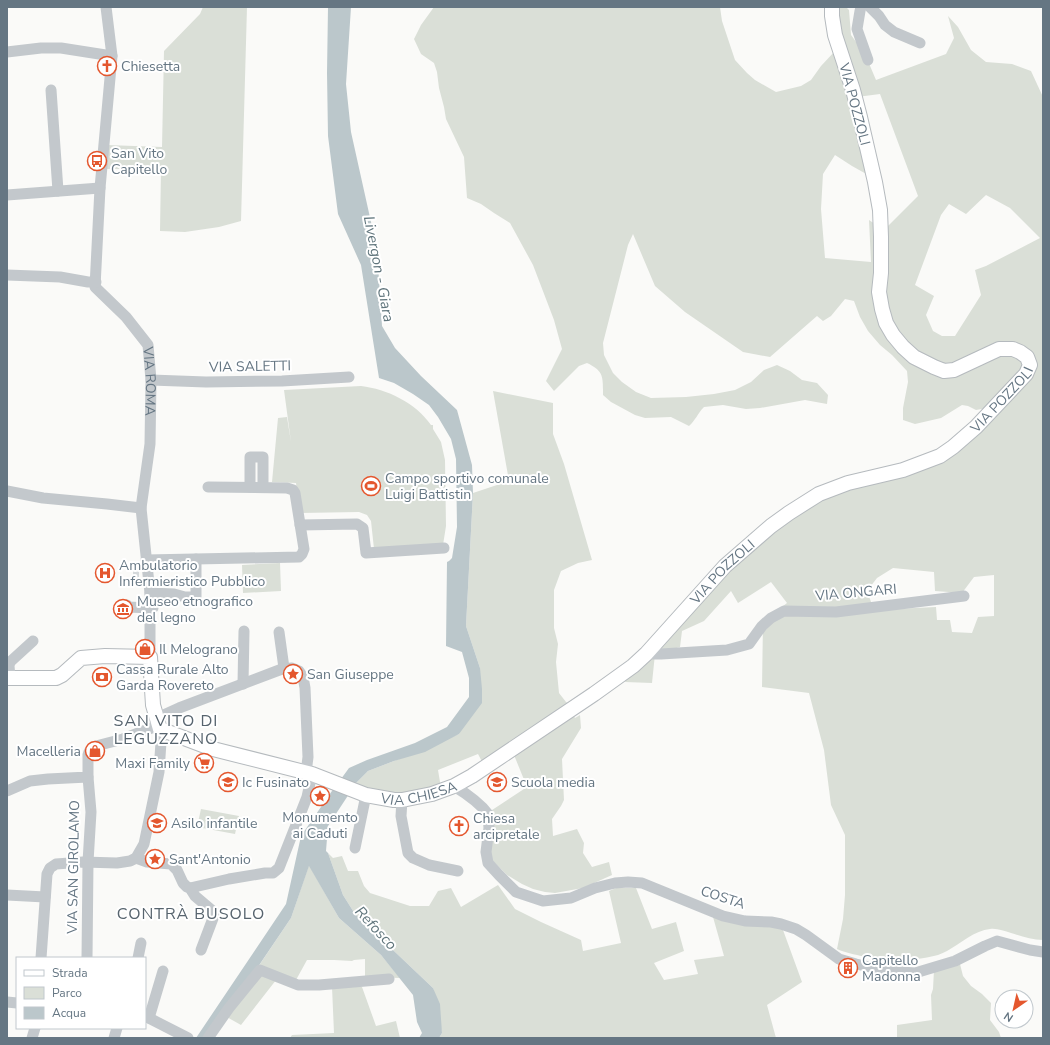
<svg xmlns="http://www.w3.org/2000/svg" width="1050" height="1045" font-family="'Nunito Sans',sans-serif">
<style>
.green{fill:#dadfd7;fill-rule:evenodd}
.water{fill:#bbc7cb}
.lines{fill:none;stroke-linecap:round;stroke-linejoin:round}
.minor-tunnel{stroke:#d5d9db;stroke-width:11;stroke-dasharray:11 5.5;stroke-linecap:butt}
.major-casing{stroke:#b5babe;stroke-width:16}
.minor{stroke:#c3c8cc;stroke-width:11}
.major{stroke:#fff;stroke-width:14}
.labels{text-anchor:middle;stroke-width:4;stroke-linejoin:round;paint-order:stroke}
.poi-label{font-size:14px;fill:#657683;stroke:#fff;text-anchor:start}
.street-label{font-size:14px;fill:#657683;stroke:#fff}
.water-label{font-size:15px;font-style:italic;fill:#60757c;stroke:#fff}
.quarter-label{font-size:16px;letter-spacing:1px;fill:#57646e;stroke:#fff}
</style>
<rect width="100%" height="100%" fill="#fafaf8"/>
<g class="green">
<polygon points="203,7 247,7 241,221 219,227 185,232 160,231 161,169 105,169 107,145 162,147 164,51 200,14"/>
<path d="M434,7H720L722,21L735,60L747,73L755,80L776,92L801,86L811,80L821,66L835,51L834,7H846L849,10L851,35L865,54L876,80L946,54L954,38L948,16L958,27L971,50L986,62L1012,64L1031,71L1043,97V940C1032,940 1021,936 1011,933C1004,931 997,928 990,929C975,930 960,944 947,951C923,965 862,960 837,949L843,919L845,895V835L831,805L824,750L809,693L762,687L763,622L787,603L771,582L738,603L731,591L704,621L682,631L680,647L655,654L652,683L625,682L632,666L701,590L808,501L950,452L987,408L976,410L968,406L962,405L941,418L915,424L903,420V408L908,382L907,371L892,355L880,345L868,331L860,317L854,301L845,299L831,316L823,321L817,316L770,357L743,352L685,312L655,286L633,234L628,245L603,343L604,355L613,373L622,382L636,392L651,398L686,397L714,394L735,390L751,382L764,370L777,365L790,371L802,380L817,383L828,395L827,404L805,400L760,408L746,409L723,405L704,407C698,413 695,421 689,426L671,417L645,418L635,415L611,402L603,395C603,377 604,371 587,363L579,366L554,391L546,381L562,349L554,320L533,265L510,223L494,213L481,204L467,198L464,157L446,119L444,107L439,88L437,72L434,63L421,54L414,39L421,25ZM880,94L918,196L884,230L869,220L871,262L825,258L821,209L823,174L835,155L852,166L877,180L857,97ZM986,195L1010,208L1040,238L986,266L975,270L981,295L955,336H942L933,331L926,315L934,296L915,285L941,215L949,204L966,214ZM893,568L934,572L935,591L962,593L974,577L994,575V616L978,617L972,633L952,632L950,620H937L936,607L874,610L867,591L877,578Z"/>
<path d="M361,386C387,389 416,403 431,425H433V429L441,442L445,460L446,526L443,545L374,549L371,521L367,515L359,512L300,513L296,483L272,482L278,418L287,417L291,442L284,390Z"/>
<polygon points="493,391 553,403 553,434 564,464 592,560 578,563 561,571 554,590 554,628 558,644 556,662 559,693 566,702 571,705 569,707 575,718 580,715 581,728 562,759 564,800 561,806 552,819 553,836 577,829 584,843 583,853 592,867 609,862 612,875 583,888 555,893 545,892 533,889 522,884 507,875 492,860 488,852 489,812 527,787 514,755 488,773 478,754 438,770 441,788 412,798 354,785 368,771 394,761 459,734 480,668 466,626 473,493 509,481"/>
<polygon points="280,563 281,591 243,593 242,565"/>
<polygon points="201,809 239,816 235,834 197,827"/>
<polygon points="328,853 333,858 342,856 348,871 358,871 364,886 370,893 410,906 429,906 438,891 451,888 461,907 498,885 515,909 541,922 581,940 583,951 621,943 609,891 616,888 636,888 652,929 676,922 684,951 654,963 664,980 698,974 694,960 724,956 713,917 776,927 783,930 802,982 767,1005 776,1038 439,1038 442,1033 433,988 355,914 343,895"/>
<polygon points="309,865 339,918 381,955 400,978 365,977 365,959 354,960 352,961 334,960 307,960 296,980 280,975 241,1025 225,1016 291,918"/>
<polygon points="959,960 963,976 971,986 982,994 991,1003 990,1020 999,1032 1001,1038 897,1038 897,1025 932,1020 931,995 933,989 934,970"/>
<polygon points="332,987 362,987 376,1026 396,1021 400,1038 290,1038 292,1035 334,1033"/>
</g>
<g class="water">
<polygon points="328,7 351,7 346,84 351,132 377,249 382,326 395,348 421,376 457,410 472,465 473,493 466,626 480,668 482,689 482,703 459,734 425,752 394,761 368,771 354,785 341,779 349,768 367,760 415,743 447,727 469,697 469,678 462,652 446,646 447,562 449,561 452,558 457,527 456,459 451,439 438,417 429,405 413,394 394,383 379,378 361,265 338,214 328,136 327,73"/>
<polygon points="334,788 349,794 328,826 326,851 328,853 343,895 355,914 433,988 440,1004 442,1033 439,1038 419,1038 422,1033 417,1022 413,995 381,955 339,918 309,866 291,918 210,1038 196,1038 286,904 301,836"/>
</g>
<g class="lines">
<polyline class="minor-tunnel" points="133,572 139,572"/>
<defs>
<g id="major">
<path id="s2" d="M7,678H56L62,675L81,658L105,656L150,657L153,705L160,729L213,749L312,774L366,795L394,800H402L432,794L454,786L472,776L594,694L633,666L646,654L725,566L771,526L789,513L819,494L848,483L903,470L940,456L953,447L976,427L1026,374L1030,365L1027,357L1020,352L1013,349H999L954,370L944,371L934,367L914,357L903,347L893,335L886,323L882,309L879,292L881,273V237L880,210L875,182L860,117L853,90L835,35L832,16V7"/>
</g>
</defs>
<use href="#major" class="major-casing"/>
<g class="minor">
<path id="s1" d="M106,7L112,56L100,188L95,287L126,317L148,345L151,380L150,444L141,508L150,593V657"/>
<polyline points="861,7 860,11 857,29 868,60"/>
<polyline points="870,7 879,16 885,25 894,32 920,43"/>
<polyline points="7,52 41,48 61,48 112,56"/>
<polyline points="51,90 58,191"/>
<polyline points="7,195 100,188"/>
<polyline points="7,275 60,277 88,282 96,282"/>
<polyline points="151,380 206,382 282,381 349,377"/>
<polyline points="250,487 250,457 263,457 263,487"/>
<polyline points="7,491 43,498 107,504 141,508"/>
<polyline points="300,525 357,524 363,528 366,553 444,548"/>
<polyline points="146,560 299,557 302,554 304,549 295,493 293,490 287,488 208,487"/>
<polyline points="150,593 174,594 185,597 196,597 196,559"/>
<polyline points="127,605 127,607 153,608"/>
<polyline points="279,632 284,668"/>
<polyline points="646,654 661,654 727,650 749,644 762,626 771,618 784,611 836,612 964,596"/>
<polyline points="10,677 9,666 10,662 33,641"/>
<polyline points="243,684 244,631"/>
<polyline points="157,718 179,708 282,669 292,668 299,671 303,677 305,688 308,757 306,773"/>
<path d="M454,786C467,794 479,802 488,814L489,828L486,852L488,863L499,875L516,892L543,901L571,898L595,888L615,883L628,882L642,883L723,916L745,921L771,922L781,924L796,929L806,935L839,959L856,964L888,971L915,973L955,961L985,946L997,941L1030,950L1043,952"/>
<polyline points="7,791 30,781 48,779 88,777 88,755 89,752 96,746 123,739 159,725"/>
<polyline points="402,800 401,816 408,853 413,858 429,865 458,871"/>
<polyline points="355,848 366,795"/>
<polyline points="136,858 147,862 171,864 177,870 183,883 187,887 190,888 195,896 215,913 201,950"/>
<polyline points="190,888 229,879 265,873 273,873 279,868 307,797 312,774"/>
<polyline points="7,895 45,897"/>
<polyline points="41,958 47,874 50,868 56,864 83,862 117,863 130,861 136,858 144,844 159,772 161,742 160,729"/>
<polyline points="87,958 88,862 91,812 88,777"/>
<polyline points="138,958 141,943"/>
<polyline points="7,1002 17,1003"/>
<polyline points="145,1016 188,1038"/>
<polyline points="149,1018 163,971"/>
<polyline points="32,1038 35,1028"/>
<polyline points="114,1038 117,1028"/>
<polyline points="208,1038 229,1008 260,970 298,985 319,985 389,979"/>
</g>
<use href="#major" class="major"/>
</g>
<defs>
<symbol id="church-ring" viewBox="-11 -11 22 22"><circle r="9.5" fill="#fff" stroke="#e4572e" stroke-width="1.5"/><path d="M-1.2-6h2.4v3.5h3.3v2.4h-3.3V6h-2.4V-.1h-3.3v-2.4h3.3Z" fill="#e4572e"/></symbol>
<symbol id="bus-ring" viewBox="-11 -11 22 22"><circle r="9.5" fill="#fff" stroke="#e4572e" stroke-width="1.5"/><path d="M-5-6H5V4H4V6H2V4H-2V6H-4V4H-5ZM-3.5-4V0h7V-4ZM-3.5 1.2v1.5H-2V1.2ZM2 1.2v1.5H3.5V1.2Z" fill="#e4572e"/></symbol>
<symbol id="stadium-ring" viewBox="-11 -11 22 22"><circle r="9.5" fill="#fff" stroke="#e4572e" stroke-width="1.5"/><path d="M0-5a6.5 5 0 1 0 0 10a6.5 5 0 1 0 0-10ZM-3.5-1.8h7v3.6h-7Z" fill="#e4572e"/></symbol>
<symbol id="hospital-ring" viewBox="-11 -11 22 22"><circle r="9.5" fill="#fff" stroke="#e4572e" stroke-width="1.5"/><path d="M-5-5h3v3.5h4V-5h3V5h-3V1.5h-4V5h-3Z" fill="#e4572e"/></symbol>
<symbol id="museum-ring" viewBox="-11 -11 22 22"><circle r="9.5" fill="#fff" stroke="#e4572e" stroke-width="1.5"/><path d="M0-6L6-3V-2H-6V-3ZM-5-1h2V3h-2ZM-1-1h2V3h-2ZM3-1h2V3H3ZM-6 4H6V6H-6Z" fill="#e4572e"/></symbol>
<symbol id="shop-ring" viewBox="-11 -11 22 22"><circle r="9.5" fill="#fff" stroke="#e4572e" stroke-width="1.5"/><path d="M-5-2.5h2.3a2.7 3.5 0 0 1 5.4 0H5L5.5 6h-11ZM-1.5-2.5h3a1.5 2.3 0 0 0-3 0Z" fill="#e4572e"/></symbol>
<symbol id="sight-ring" viewBox="-11 -11 22 22"><circle r="9.5" fill="#fff" stroke="#e4572e" stroke-width="1.5"/><path d="M0-6L1.8-2.2L6-1.7L2.9 1.2L3.7 5.4L0 3.3L-3.7 5.4L-2.9 1.2L-6-1.7L-1.8-2.2Z" fill="#e4572e"/></symbol>
<symbol id="bank-ring" viewBox="-11 -11 22 22"><circle r="9.5" fill="#fff" stroke="#e4572e" stroke-width="1.5"/><path d="M-6-4H6V4H-6ZM0-2.3a2.3 2.3 0 1 0 0 4.6a2.3 2.3 0 1 0 0-4.6Z" fill="#e4572e"/></symbol>
<symbol id="supermarket-ring" viewBox="-11 -11 22 22"><circle r="9.5" fill="#fff" stroke="#e4572e" stroke-width="1.5"/><path d="M-6-5.5h2.5l.6 2H6L4.5 2H-2.5L-4.4-4H-6ZM-1.5 3.2a1.3 1.3 0 1 0 .1 0ZM3 3.2a1.3 1.3 0 1 0 .1 0Z" fill="#e4572e"/></symbol>
<symbol id="school-ring" viewBox="-11 -11 22 22"><circle r="9.5" fill="#fff" stroke="#e4572e" stroke-width="1.5"/><path d="M0-5L7-2L0 1L-7-2ZM-4 1L0 2.5L4 1V4Q0 6-4 4Z" fill="#e4572e"/></symbol>
<symbol id="building-ring" viewBox="-11 -11 22 22"><circle r="9.5" fill="#fff" stroke="#e4572e" stroke-width="1.5"/><path d="M-4-6H4V6H1V3H-1V6H-4ZM-2.5-4.3h1.7v1.8h-1.7ZM.8-4.3h1.7v1.8H.8ZM-2.5-1h1.7V.8h-1.7ZM.8-1h1.7V.8H.8Z" fill="#e4572e"/></symbol>
</defs>
<g fill-rule="evenodd">
<use href="#church-ring" x="96" y="55" width="22" height="22"/>
<use href="#bus-ring" x="86" y="150" width="22" height="22"/>
<use href="#stadium-ring" x="360" y="475" width="22" height="22"/>
<use href="#hospital-ring" x="94" y="562" width="22" height="22"/>
<use href="#museum-ring" x="112" y="598" width="22" height="22"/>
<use href="#shop-ring" x="134" y="638" width="22" height="22"/>
<use href="#sight-ring" x="282" y="663" width="22" height="22"/>
<use href="#bank-ring" x="91" y="666" width="22" height="22"/>
<use href="#shop-ring" x="84" y="740" width="22" height="22"/>
<use href="#supermarket-ring" x="193" y="752" width="22" height="22"/>
<use href="#school-ring" x="217" y="771" width="22" height="22"/>
<use href="#school-ring" x="486" y="771" width="22" height="22"/>
<use href="#sight-ring" x="309" y="785" width="22" height="22"/>
<use href="#school-ring" x="146" y="812" width="22" height="22"/>
<use href="#church-ring" x="448" y="815" width="22" height="22"/>
<use href="#sight-ring" x="144" y="848" width="22" height="22"/>
<use href="#building-ring" x="837" y="957" width="22" height="22"/>
</g>
<g class="labels">
<g class="poi-label">
<text x="121" y="71">Chiesetta</text>
<text x="111" y="158">San Vito<tspan x="111" dy="16">Capitello</tspan></text>
<text x="385" y="483">Campo sportivo comunale<tspan x="385" dy="16">Luigi Battistin</tspan></text>
<text x="119" y="570">Ambulatorio<tspan x="119" dy="16">Infermieristico Pubblico</tspan></text>
<text x="137" y="606">Museo etnografico<tspan x="137" dy="16">del legno</tspan></text>
<text x="159" y="654">Il Melograno</text>
<text x="116" y="674">Cassa Rurale Alto<tspan x="116" dy="16">Garda Rovereto</tspan></text>
<text x="307" y="679">San Giuseppe</text>
<text x="81" y="756" text-anchor="end">Macelleria</text>
<text x="190" y="768" text-anchor="end">Maxi Family</text>
<text x="242" y="787">Ic Fusinato</text>
<text x="511" y="787">Scuola media</text>
<text x="320" y="822" text-anchor="middle">Monumento<tspan x="320" dy="16">ai Caduti</tspan></text>
<text x="473" y="823">Chiesa<tspan x="473" dy="16">arcipretale</tspan></text>
<text x="171" y="828">Asilo infantile</text>
<text x="169" y="864">Sant'Antonio</text>
<text x="862" y="965">Capitello<tspan x="862" dy="16">Madonna</tspan></text>
</g>
<g class="street-label">
<text transform="translate(855 104) rotate(75)" y="5">VIA POZZOLI</text>
<text transform="translate(250 366) rotate(-1)" y="5">VIA SALETTI</text>
<text dy="5" stroke="none"><textPath href="#s1" startOffset="396">VIA ROMA</textPath></text>
<text dy="5" stroke="none"><textPath href="#s2" startOffset="1212">VIA POZZOLI</textPath></text>
<text dy="5" stroke="none"><textPath href="#s2" startOffset="876">VIA POZZOLI</textPath></text>
<text transform="translate(856 592) rotate(-5)" y="5">VIA ONGARI</text>
<text dy="5" stroke="none"><textPath href="#s2" startOffset="494">VIA CHIESA</textPath></text>
<text transform="translate(73 867) rotate(-89)" y="5">VIA SAN GIROLAMO</text>
<text transform="translate(723 897) rotate(18)" y="5">COSTA</text>
</g>
<g class="water-label">
<text transform="translate(379 269) rotate(79)" y="5">Livergon - Giara</text>
<text transform="translate(376 928) rotate(47)" y="5">Refosco</text>
</g>
<g class="quarter-label">
<text x="166" y="726">SAN VITO DI<tspan x="166" dy="18">LEGUZZANO</tspan></text>
<text x="191" y="919">CONTRÀ BUSOLO</text>
</g>
</g>
<rect width="1050" height="1045" fill="none" stroke="#657683" stroke-width="16"/>
<rect x="16" y="957" width="130" height="72" fill="#ffffff" stroke="#c1c8cd"/>
<rect x="24" y="970" width="20" height="6" fill="#ffffff" stroke="#c1c8cd"/>
<text x="52" y="977" font-size="12" fill="#657683">Strada</text>
<rect x="24" y="987" width="20" height="12" fill="#dadfd7" stroke="#c1c8cd"/>
<text x="52" y="997" font-size="12" fill="#657683">Parco</text>
<rect x="24" y="1007" width="20" height="12" fill="#bbc7cb" stroke="#c1c8cd"/>
<text x="52" y="1017" font-size="12" fill="#657683">Acqua</text>
<g transform="translate(1014 1009) rotate(214)"><circle r="19" fill="#ffffff" stroke="#c1c8cd"/>
<path d="M0-3L7 15L0 10L-7 15Z" fill="#e4572e"/>
<text y="-6" font-size="11" font-weight="bold" text-anchor="middle" fill="#657683">N</text>
</g>
</svg>
